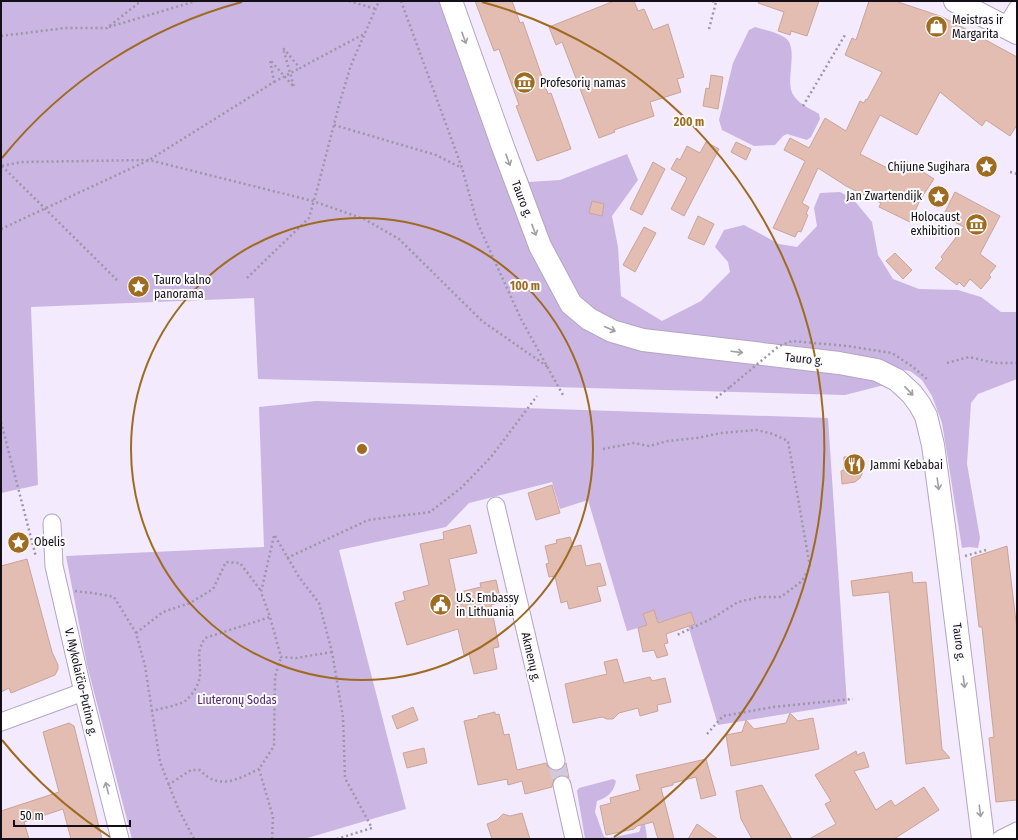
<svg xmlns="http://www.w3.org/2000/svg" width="1018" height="840" font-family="'Fira Sans Condensed',sans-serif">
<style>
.green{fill:#cbb5e3}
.building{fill:#e3bdb2;stroke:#c9a499}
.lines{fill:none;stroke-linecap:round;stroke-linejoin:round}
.street-tunnel{stroke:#d2c9db;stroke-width:17;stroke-dasharray:17 8;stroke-linecap:butt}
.street-casing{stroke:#b3a5c4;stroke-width:19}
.secondary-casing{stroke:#b3a5c4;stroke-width:24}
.primary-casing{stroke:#b3a5c4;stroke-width:24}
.path{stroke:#9d96a6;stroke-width:2.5;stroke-dasharray:2 3;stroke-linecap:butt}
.street{stroke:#fff;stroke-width:17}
.secondary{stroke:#fff;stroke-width:22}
.primary{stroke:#fff;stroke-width:22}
.path-bridge{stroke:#9d96a6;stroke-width:2.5;stroke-dasharray:2 3;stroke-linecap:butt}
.oneway{stroke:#a19fa3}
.ring{fill:none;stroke:#9e6b21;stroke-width:2}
.labels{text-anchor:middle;stroke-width:4;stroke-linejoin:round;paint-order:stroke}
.poi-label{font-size:12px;fill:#140e19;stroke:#fbfbfb;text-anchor:start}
.street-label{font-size:12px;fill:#140e19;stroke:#fbfbfb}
.park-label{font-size:12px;fill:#502572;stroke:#fbfbfb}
.centre{fill:#9e6b21;stroke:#fbfbfb;stroke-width:2}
.ring-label{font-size:12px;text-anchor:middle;font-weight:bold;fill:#9e6b21;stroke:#fbfbfb;stroke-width:4;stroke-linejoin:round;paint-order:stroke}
</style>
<rect width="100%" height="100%" fill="#f3eafd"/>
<g class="green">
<polygon points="1,1 442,1 491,84 529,182 560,180 627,154 638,180 612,216 618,247 621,296 662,321 701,301 730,272 728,262 715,247 724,230 744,225 779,244 797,247 817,226 814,208 820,193 840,192 853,199 872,222 878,255 893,279 919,289 958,290 981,297 1001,312 1017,312 1017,379 978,394 971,403 967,464 980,538 978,548 969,547 962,548 942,423 932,396 922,380 910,371 898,369 888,384 845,395 258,379 254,298 31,307 38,485 1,493"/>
<path d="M755,27C764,30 776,32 784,37C801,47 783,82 794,96C799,104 811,109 819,114L820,119L811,137L807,140L787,134L783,136L775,145L754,146L722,130L719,120L733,63L749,30Z"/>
<polygon points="316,401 828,418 847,704 718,725 685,615 627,631 588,500 560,509 552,482 469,503 446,527 339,550 406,809 304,839 132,839 87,665 66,556 264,547 259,407"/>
<path d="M613,779L616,781C613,793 608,797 597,801L595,812L604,837L609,838L639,832C643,826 639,817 638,810C645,818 646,829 647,839H585L577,791L579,788Z"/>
</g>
<g class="building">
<polygon points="475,1 512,1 520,23 523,22 548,94 551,93 571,149 537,161 516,106 519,105 499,49 494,51"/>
<polygon points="614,1 634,1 638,11 644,9 653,30 668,24 684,77 677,79 681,92 650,102 654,116 614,130 615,132 599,138 562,42 556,45 549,27"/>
<polygon points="759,1 819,1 807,36 791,31 790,35 778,31 784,12 758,3"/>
<polygon points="869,1 895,1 940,16 962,27 1017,57 1017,125 1010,136 986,120 982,126 940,92 917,135 880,115 860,154 897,173 906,161 934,179 920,200 910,222 879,207 881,203 846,186 818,168 802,203 809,207 806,214 808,215 801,232 798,231 795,237 773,228 805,161 784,150 790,138 809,148 825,118 846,131 860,101 864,103 866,99 867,100 882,72 845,55 852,38 856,40"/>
<polygon points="711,75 723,77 718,109 703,106 706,88 709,89"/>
<polygon points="706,142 719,149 684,216 671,209 687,178 671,169 677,158 680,160 687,146 700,153"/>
<polygon points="736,142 751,149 746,160 731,152"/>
<polygon points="653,162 665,169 642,215 630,209"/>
<polygon points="955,192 1000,216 980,254 996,266 989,275 991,277 981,289 970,279 964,287 959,282 957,285 935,268 943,259 941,257 964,227 943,216"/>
<polygon points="592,201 604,204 602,216 589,213"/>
<polygon points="698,216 714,224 704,245 688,238"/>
<polygon points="644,227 656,233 635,272 623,265"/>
<polygon points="895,253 912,270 903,279 886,261"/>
<polygon points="861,456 862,474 860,478 855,482 842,484 841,471 844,470 844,457"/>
<polygon points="552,485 560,513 536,520 528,493"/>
<polygon points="470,525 477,553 449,559 456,593 481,587 480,583 496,580 501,602 491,605 499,647 493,648 497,669 474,674 469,654 464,655 458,629 407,645 395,603 405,600 403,592 429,585 420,544 444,539 443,532"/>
<polygon points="570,537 573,547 581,545 586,566 600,563 606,585 597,587 601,601 569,609 567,601 561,603 555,576 549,577 546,564 549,563 545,546 557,543 556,540"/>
<polygon points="1007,546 1017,630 1017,800 996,802 989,738 994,737 982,627 979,627 971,558"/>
<polygon points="27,559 52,652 58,665 58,669 55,675 11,693 9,688 1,692 1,566"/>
<polygon points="912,572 913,583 926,582 942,749 950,758 906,764 889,592 853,596 851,581"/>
<polygon points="654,610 658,623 691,612 695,624 666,634 668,643 664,644 668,655 657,658 654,650 643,652 638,628 647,625 643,614"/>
<polygon points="617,659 624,683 650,677 652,681 665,678 671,702 657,705 658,711 640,716 638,708 619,713 613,719 607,719 602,717 573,723 565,684 607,674 604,662"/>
<polygon points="413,707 418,720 397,729 392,716"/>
<polygon points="495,712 495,715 499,714 504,735 509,734 517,770 546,763 549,768 554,771 558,771 563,768 566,763 569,778 565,775 559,775 555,778 553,782 552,787 525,794 522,781 508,785 507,779 478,785 464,721 478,718 478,716"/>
<polygon points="790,713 798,721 813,718 819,749 731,766 726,735 742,732 746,720 754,729 786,723"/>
<polygon points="69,723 74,726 102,839 71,839 63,809 24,822 29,839 1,839 1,811 59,792 43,732"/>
<polygon points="424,748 427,763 407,768 403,753"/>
<polygon points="856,751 857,755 864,752 869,767 854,771 876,810 891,800 895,806 924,787 939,810 894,839 809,839 836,824 825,804 831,801 815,775"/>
<polygon points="706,759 716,795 701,799 696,777 673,783 673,785 661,788 674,839 658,839 653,822 637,826 634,829 606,835 600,806 611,803 610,798 640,790 636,775"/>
<polygon points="762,785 792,839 752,839 741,819 736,791"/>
<polygon points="522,813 530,839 492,839 487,824 497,820 503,814 510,816"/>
<polygon points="697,824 718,839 688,839"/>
</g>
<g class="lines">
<polyline class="street-tunnel" points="556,761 562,785"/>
<defs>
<g id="street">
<polyline points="1006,27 1017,9"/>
<polyline points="496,506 556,761"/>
<polyline points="52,523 54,566 83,692 120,839"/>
<polyline points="1,722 83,692"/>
<polyline points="562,785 574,839"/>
<polyline points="1001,839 1017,831"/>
</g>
<polyline id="secondary" points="451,1 503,147 540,246 571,304 589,319 612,331 643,340 839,363 877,370 897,380 912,394 920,405 926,416 933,445 945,534 983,839"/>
<polyline id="primary" points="955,1 1017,33"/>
</defs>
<use href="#street" class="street-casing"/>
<use href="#secondary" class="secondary-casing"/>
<use href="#primary" class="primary-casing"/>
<g class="path">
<polyline points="349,1 376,9"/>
<polyline points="401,1 462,168 477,222 521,319 564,397"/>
<polyline points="109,27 196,1"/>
<polyline points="709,29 716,2 712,1"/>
<polyline points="1,36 65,28 107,28 141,1"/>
<polyline points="274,82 300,68"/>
<polyline points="803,106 845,35"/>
<polyline points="334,125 436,155 462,168"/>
<polyline points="2,166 21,162 149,160 313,201 364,219 399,239 482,321 548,367"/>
<polyline points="2,166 118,281"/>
<polyline points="1010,172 1017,174"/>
<polyline points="1,229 149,160 274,82 270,60 294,87 283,48 300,68 364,34"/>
<polyline points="247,278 309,218 318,186 339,105 351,65 379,1"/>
<polyline points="947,363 969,357 995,363 1017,363"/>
<polyline points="716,398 730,387"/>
<polyline points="1,422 36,557"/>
<polyline points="603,449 634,443 649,446 668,441 697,438 721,433 757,430 773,434 788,441 810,567 802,581 781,597 760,597 738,602 713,618 677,635"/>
<polyline points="274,536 261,592 270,617 281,657 296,658 332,652"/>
<polyline points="275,536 299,577 319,603 332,652 343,717 345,778 372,828 337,839"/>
<polyline points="965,556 986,550"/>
<polyline points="287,558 368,520 430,512 461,488 491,457 537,396"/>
<polyline points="75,591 99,594 114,597 136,633 145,666 160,762 178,808 194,839"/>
<polyline points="136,633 163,612 190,603 213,589 226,562 240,563 261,591"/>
<path d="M151,711C159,709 180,705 185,701C193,695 201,682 200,671C200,656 196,653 205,638L270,617"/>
<polyline points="707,734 723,716 773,707 853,699"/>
<path d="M168,785L191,770H200C219,791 238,779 259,769"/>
<polyline points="272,839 273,817 259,769 274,746 275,677 281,657"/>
</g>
<use href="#street" class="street"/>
<use href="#secondary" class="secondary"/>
<use href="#primary" class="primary"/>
<polyline class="path-bridge" points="730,387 779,346 792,341 847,346 892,353 913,367 928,380"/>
</g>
<defs><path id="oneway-shaft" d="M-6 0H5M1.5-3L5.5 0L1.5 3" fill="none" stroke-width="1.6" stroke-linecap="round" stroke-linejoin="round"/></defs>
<g class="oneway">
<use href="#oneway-shaft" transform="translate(464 38) rotate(70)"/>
<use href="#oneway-shaft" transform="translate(508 160) rotate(70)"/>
<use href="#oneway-shaft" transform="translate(534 230) rotate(69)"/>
<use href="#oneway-shaft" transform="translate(610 329) rotate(24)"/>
<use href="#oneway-shaft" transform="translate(737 352) rotate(7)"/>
<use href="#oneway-shaft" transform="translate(909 391) rotate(47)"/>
<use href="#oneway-shaft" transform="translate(938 484) rotate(82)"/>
<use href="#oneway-shaft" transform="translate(964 682) rotate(83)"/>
<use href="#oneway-shaft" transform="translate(107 788) rotate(-104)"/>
<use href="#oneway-shaft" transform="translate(980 811) rotate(83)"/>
</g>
<g class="ring">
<circle cx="362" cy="449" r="231"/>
<path d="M110 837A463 463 0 0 1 2 740M2 158A463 463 0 0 1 242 2M482 2A463 463 0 0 1 614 837"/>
</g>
<defs>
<symbol id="shop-disc" viewBox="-11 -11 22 22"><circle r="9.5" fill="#9e6b21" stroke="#fbfbfb"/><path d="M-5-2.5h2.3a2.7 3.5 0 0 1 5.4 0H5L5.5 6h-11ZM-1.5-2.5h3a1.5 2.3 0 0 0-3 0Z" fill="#fff"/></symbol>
<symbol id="museum-disc" viewBox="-11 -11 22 22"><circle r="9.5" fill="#9e6b21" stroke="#fbfbfb"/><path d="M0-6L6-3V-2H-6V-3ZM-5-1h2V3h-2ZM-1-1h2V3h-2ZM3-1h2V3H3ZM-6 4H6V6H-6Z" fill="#fff"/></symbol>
<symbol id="sight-disc" viewBox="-11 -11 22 22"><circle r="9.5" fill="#9e6b21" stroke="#fbfbfb"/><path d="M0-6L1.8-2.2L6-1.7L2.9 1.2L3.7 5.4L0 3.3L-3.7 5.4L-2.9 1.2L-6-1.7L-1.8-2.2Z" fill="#fff"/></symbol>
<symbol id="restaurant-disc" viewBox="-11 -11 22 22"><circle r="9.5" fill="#9e6b21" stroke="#fbfbfb"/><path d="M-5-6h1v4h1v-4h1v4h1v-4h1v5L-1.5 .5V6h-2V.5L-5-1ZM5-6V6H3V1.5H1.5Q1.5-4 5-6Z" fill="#fff"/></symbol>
<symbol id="civic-disc" viewBox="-11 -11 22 22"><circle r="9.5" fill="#9e6b21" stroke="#fbfbfb"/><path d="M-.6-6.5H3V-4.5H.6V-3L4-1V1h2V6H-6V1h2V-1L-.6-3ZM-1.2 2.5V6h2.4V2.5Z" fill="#fff"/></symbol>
</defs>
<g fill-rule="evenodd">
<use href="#shop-disc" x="924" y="14" width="25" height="25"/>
<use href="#museum-disc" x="512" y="70" width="25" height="25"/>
<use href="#sight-disc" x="974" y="154" width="25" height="25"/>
<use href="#sight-disc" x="926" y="184" width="25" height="25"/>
<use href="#museum-disc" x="964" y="212" width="25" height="25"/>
<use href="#sight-disc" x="126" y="274" width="25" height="25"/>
<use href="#restaurant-disc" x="842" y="452" width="25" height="25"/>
<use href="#sight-disc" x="6" y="530" width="25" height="25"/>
<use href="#civic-disc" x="428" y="592" width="25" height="25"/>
</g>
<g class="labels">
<g class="poi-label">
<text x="952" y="24">Meistras ir<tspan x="952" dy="14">Margarita</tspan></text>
<text x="540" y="87">Profesorių namas</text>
<text x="970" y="171" text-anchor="end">Chijune Sugihara</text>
<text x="922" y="200" text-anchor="end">Jan Zwartendijk</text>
<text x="960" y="221" text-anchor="end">Holocaust<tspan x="960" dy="14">exhibition</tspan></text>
<text x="154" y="284">Tauro kalno<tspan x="154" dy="14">panorama</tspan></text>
<text x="870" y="469">Jammi Kebabai</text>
<text x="34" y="546">Obelis</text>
<text x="456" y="602">U.S. Embassy<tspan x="456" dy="14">in Lithuania</tspan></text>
</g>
<g class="street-label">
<text transform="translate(522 199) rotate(69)" y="4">Tauro g.</text>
<text transform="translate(804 359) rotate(6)" y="4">Tauro g.</text>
<text transform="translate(959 642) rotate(83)" y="4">Tauro g.</text>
<text transform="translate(531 657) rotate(77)" y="4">Akmenų g.</text>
<text transform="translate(81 682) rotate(77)" y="4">V. Mykolaičio-Putino g.</text>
</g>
<g class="park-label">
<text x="237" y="704">Liuteronų Sodas</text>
</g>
</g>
<circle cx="362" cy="449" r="6" class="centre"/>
<g class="ring-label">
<text x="689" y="126">200 m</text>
<text x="525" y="290">100 m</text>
</g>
<rect width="1018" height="840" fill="none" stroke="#140e19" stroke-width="4"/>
<path d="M14 820v6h116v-6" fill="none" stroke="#140e19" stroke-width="2"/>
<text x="20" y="820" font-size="12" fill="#140e19" stroke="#fbfbfb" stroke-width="3" paint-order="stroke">50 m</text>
</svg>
